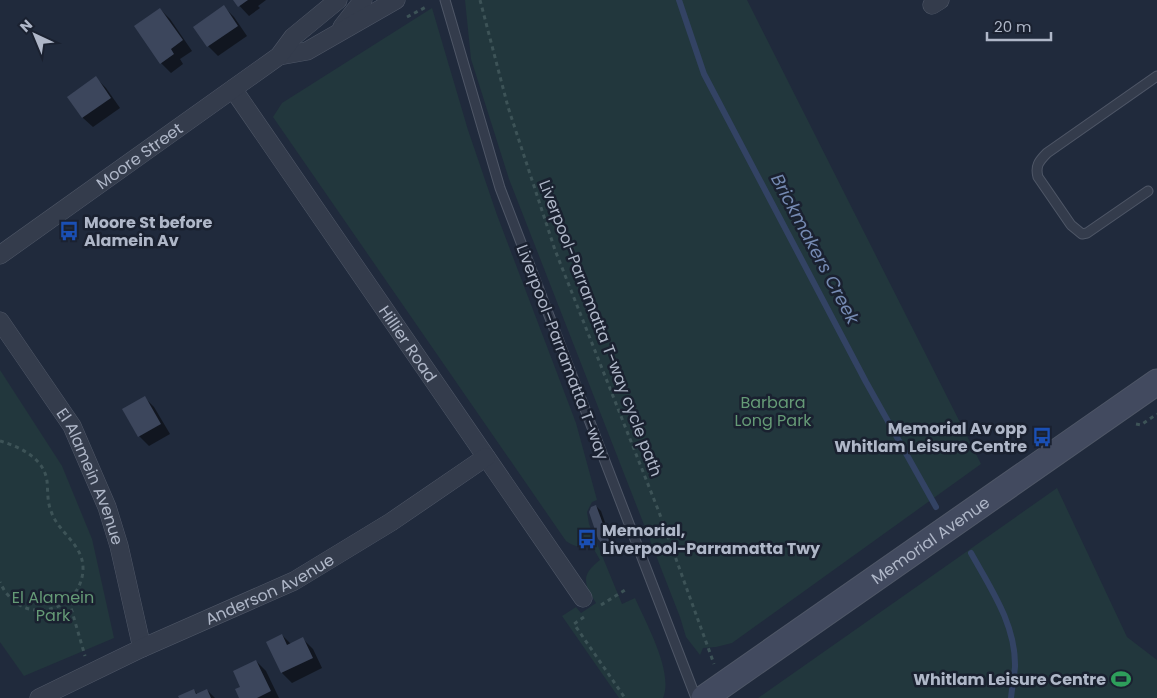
<svg xmlns="http://www.w3.org/2000/svg" width="1157" height="698" font-family="Poppins,sans-serif">
<style>
.green{fill:#22373d}
.shadow{fill:#0007}
.lines{fill:none;stroke-linecap:round;stroke-linejoin:round}
.stream{stroke:#334364;stroke-width:6}
.building{fill:#3c465c}
.lane-casing{stroke:#4f5767;stroke-width:11}
.street-casing{stroke:#4f5767;stroke-width:19}
.secondary-casing{stroke:#4f5767;stroke-width:27}
.path{stroke:#3d5357;stroke-width:3;stroke-dasharray:4 4;stroke-linecap:butt}
.lane{stroke:#343c4c;stroke-width:9}
.street{stroke:#343c4c;stroke-width:18}
.secondary{stroke:#424a5f;stroke-width:25}
.labels{text-anchor:middle;stroke-width:5;stroke-linejoin:round;paint-order:stroke}
.street-label{font-size:16px;fill:#afb7c8;stroke:#1a2130}
.poi-label{font-size:16px;font-weight:bold;fill:#afb7c8;stroke:#1a2130;text-anchor:start}
.park-label{font-size:16px;fill:#659a76;stroke:#1a2130}
.water-label{font-size:18px;font-style:italic;fill:#758ab2;stroke:#1a2130}
</style>
<rect width="100%" height="100%" fill="#202a3c"/>
<g class="green">
<polygon points="465,0 747,0 981,464 732,643 716,647 703,648 700,655 686,637 680,617 509,179 471,59"/>
<path d="M432,8L468,130L497,215L576,423L597,500L592,502L587,512L589,524L622,604L635,598C646,623 674,673 663,698H619L562,616L576,607L581,613L596,603C584,584 580,575 600,560L592,546C581,548 575,547 566,541L273,117L282,103Z"/>
<polygon points="0,370 62,466 92,539 114,638 24,676 0,642"/>
<polygon points="1057,488 1127,637 1157,660 1157,698 758,698"/>
</g>
<g class="shadow">
<polygon points="234,0 266,0 258,6 260,8 249,16"/>
<polygon points="224,7 234,17 247,36 218,56 208,46 195,27"/>
<polygon points="160,9 170,19 192,51 180,59 183,64 171,73 161,63"/>
<polygon points="96,78 106,88 120,108 93,127 83,118 68,97"/>
<polygon points="144,397 154,407 170,434 149,446 139,436"/>
<polygon points="596,506 601,511 614,548 610,549 599,538"/>
<polygon points="282,635 291,644 303,639 313,649 322,668 292,683 282,673"/>
<polygon points="256,661 266,671 279,698 240,698 242,687"/>
<polygon points="194,690 198,695 207,690 215,698 180,698"/>
</g>
<g class="lines">
<g class="stream">
<polyline points="679,0 704,74 866,382 936,507"/>
<path d="M971,553C991,589 1016,625 1015,667C1014,677 1012,688 1011,698"/>
</g>
</g>
<g class="building">
<polygon points="233,0 248,0 238,7"/>
<polygon points="224,5 238,26 207,47 193,27"/>
<polygon points="160,8 183,40 171,49 174,54 160,64 134,26"/>
<polygon points="96,76 111,98 82,118 67,97"/>
<polygon points="145,396 161,424 138,437 122,409"/>
<polygon points="596,505 610,543 604,545 598,539 589,512 591,507"/>
<polygon points="282,634 287,645 303,637 313,658 281,673 266,642"/>
<polygon points="256,660 271,691 257,698 239,698 235,689 240,687 233,671"/>
<polygon points="194,689 196,694 207,689 211,698 179,698 178,696"/>
</g>
<g class="lines">
<defs>
<g id="lane">
<polyline points="445,0 500,188 696,698"/>
<path d="M1148,191L1087,233L1082,234L1071,225L1038,177C1035,166 1039,161 1047,153L1157,76"/>
</g>
<g id="street">
<polyline points="932,5 940,0"/>
<polyline points="342,27 363,0"/>
<polyline points="279,56 307,51 396,0"/>
<path id="s1" d="M233,89L583,598"/>
<path id="s2" d="M0,255L279,56L293,37L338,0"/>
<path id="s3" d="M0,321L72,426L107,507L119,546L142,648"/>
<path id="s4" d="M39,698L142,648L294,581L391,522L486,457"/>
</g>
<g id="secondary">
<path id="s5" d="M704,698L1157,382"/>
</g>
</defs>
<use href="#lane" class="lane-casing"/>
<use href="#street" class="street-casing"/>
<use href="#secondary" class="secondary-casing"/>
<g class="path">
<polyline points="480,0 508,107 555,250 659,512 714,664"/>
<polyline points="407,17 426,7"/>
<polyline points="1136,424 1141,425 1157,414"/>
<path d="M0,441C20,447 44,458 47,481C48,491 47,501 51,511C58,533 84,544 83,570C81,608 32,625 8,595C4,591 2,586 0,582"/>
<polyline points="69,601 85,656"/>
<polyline points="601,605 625,590"/>
<polyline points="584,617 574,624 625,698"/>
</g>
<use href="#lane" class="lane"/>
<use href="#street" class="street"/>
<use href="#secondary" class="secondary"/>
</g>
<defs>
<symbol id="bus-bare" viewBox="-9 -9 18 18"><path d="M-5-6H5V4H4V6H2V4H-2V6H-4V4H-5ZM-3.5-4V0h7V-4ZM-3.5 1.2v1.5H-2V1.2ZM2 1.2v1.5H3.5V1.2Z" fill="#1a4fb4" stroke="#1a2130" stroke-width="2.5" paint-order="stroke"/></symbol>
<symbol id="stadium-bare" viewBox="-9 -9 18 18"><path d="M0-5a6.5 5 0 1 0 0 10a6.5 5 0 1 0 0-10ZM-3.5-1.8h7v3.6h-7Z" fill="#2e9e5b" stroke="#1a2130" stroke-width="2.5" paint-order="stroke"/></symbol>
</defs>
<g fill-rule="evenodd">
<use href="#bus-bare" x="55" y="217" width="28" height="28"/>
<use href="#bus-bare" x="1028" y="423" width="28" height="28"/>
<use href="#bus-bare" x="573" y="525" width="28" height="28"/>
<use href="#stadium-bare" x="1107" y="665" width="28" height="28"/>
</g>
<g class="labels">
<g class="street-label">
<text dy="6" stroke="none"><textPath href="#s2" startOffset="171">Moore Street</textPath></text>
<text transform="translate(601 328) rotate(69)" y="6">Liverpool-Parramatta T-way cycle path</text>
<text dy="6" stroke="none"><textPath href="#s1" startOffset="309">Hillier Road</textPath></text>
<text transform="translate(563 352) rotate(69)" y="6">Liverpool–Parramatta T-way</text>
<text dy="6" stroke="none"><textPath href="#s3" startOffset="181">El Alamein Avenue</textPath></text>
<text dy="6" stroke="none"><textPath href="#s5" startOffset="276">Memorial Avenue</textPath></text>
<text dy="6" stroke="none"><textPath href="#s4" startOffset="255">Anderson Avenue</textPath></text>
</g>
<g class="poi-label">
<text x="84" y="228">Moore St before<tspan x="84" dy="18">Alamein Av</tspan></text>
<text x="1027" y="434" text-anchor="end">Memorial Av opp<tspan x="1027" dy="18">Whitlam Leisure Centre</tspan></text>
<text x="602" y="536">Memorial,<tspan x="602" dy="18">Liverpool-Parramatta Twy</tspan></text>
<text x="1106" y="685" text-anchor="end">Whitlam Leisure Centre</text>
</g>
<g class="park-label">
<text x="773" y="408">Barbara<tspan x="773" dy="18">Long Park</tspan></text>
<text x="53" y="603">El Alamein<tspan x="53" dy="18">Park</tspan></text>
</g>
<g class="water-label">
<text transform="translate(815 249) rotate(62)" y="6">Brickmakers Creek</text>
</g>
</g>
<g transform="translate(35 35) rotate(316)" stroke="#1a2130" stroke-width="4" paint-order="stroke">
<path d="M0-4L9 19L0 12L-9 19Z" fill="#afb7c8"/>
<text y="-8" font-size="14" font-weight="bold" text-anchor="middle" fill="#afb7c8">N</text>
</g>
<path d="M987 32v8h64v-8" fill="none" stroke="#afb7c8" stroke-width="2.5"/>
<text x="994" y="32" font-size="15" fill="#afb7c8" stroke="#1a2130" stroke-width="4" paint-order="stroke">20 m</text>
</svg>
